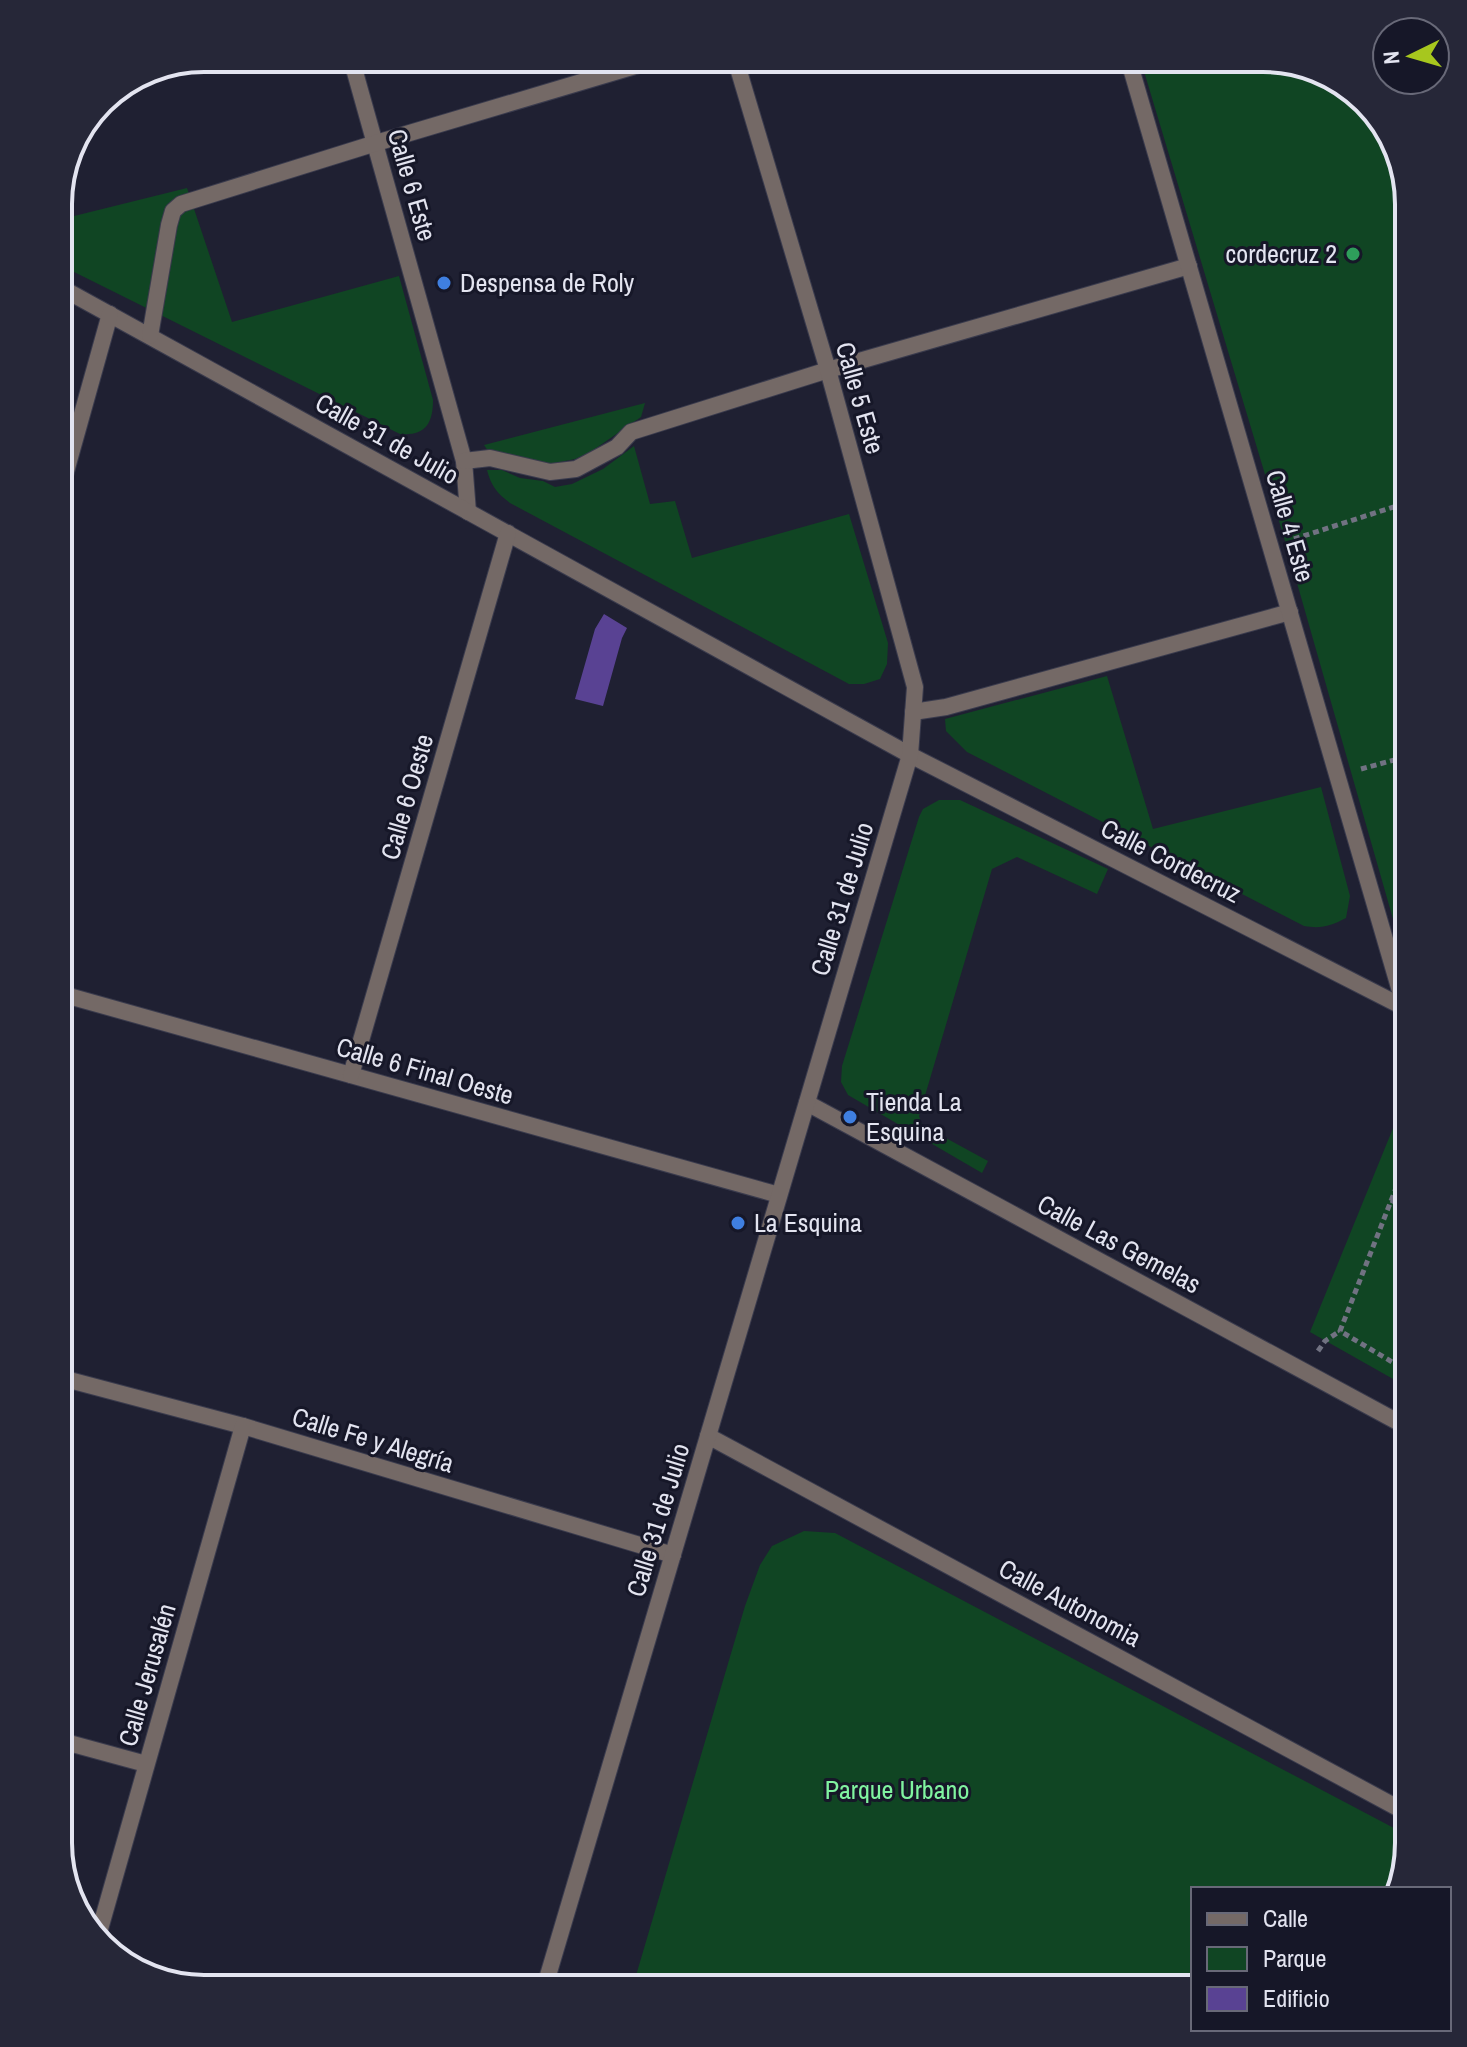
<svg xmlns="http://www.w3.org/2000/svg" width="1467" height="2047" font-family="'Archivo Narrow',sans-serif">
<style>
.green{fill:#104523}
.building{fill:#594293}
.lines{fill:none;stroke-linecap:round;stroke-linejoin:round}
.pedestrian-casing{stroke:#3a3b4d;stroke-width:18}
.minor-casing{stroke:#3a3b4d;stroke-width:18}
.path{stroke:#717282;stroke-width:5;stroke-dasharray:6 4;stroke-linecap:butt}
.pedestrian{stroke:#746966;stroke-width:16}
.minor{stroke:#746966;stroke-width:16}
.leisure-dot{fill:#2e9e5b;stroke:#161728;stroke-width:3}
.shop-dot{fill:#3f7fe0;stroke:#161728;stroke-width:3}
.labels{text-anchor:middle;stroke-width:6;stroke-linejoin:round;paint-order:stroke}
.street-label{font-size:26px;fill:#e3e4f0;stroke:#161728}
.poi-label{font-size:26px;fill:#e3e4f0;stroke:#161728;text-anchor:start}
.park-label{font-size:26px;fill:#80f4a0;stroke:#161728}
.rim{fill:none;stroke:#e3e4f0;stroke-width:4}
</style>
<rect width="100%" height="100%" fill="#1f2032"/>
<g class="green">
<polygon points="1140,58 1272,58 1336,78 1389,131 1409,204 1409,975 1285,541"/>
<path d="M187,188L232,322L399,276L433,400C433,424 425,436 400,434L58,264V220Z"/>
<polygon points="645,403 641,417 589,453 575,459 550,464 488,451 484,445"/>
<path d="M634,446L650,504L675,501L692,558L849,514L888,643L887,664L880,679L864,684H849L510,503C497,493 491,486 487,470H502L520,478L543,481L555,487L572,484L603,469Z"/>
<path d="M1107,676L1153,829L1321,787L1350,896L1346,918C1331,926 1321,929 1304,926L967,752L946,731L945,719Z"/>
<polygon points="939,800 960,800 1108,869 1097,894 1017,857 992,869 919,1116 922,1125 988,1161 982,1173 848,1095 841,1082 842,1066 919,817 923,809"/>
<polygon points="1409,1089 1409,1388 1310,1332"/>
<polygon points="804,1531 835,1533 1409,1836 1409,1843 1397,1889 1193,1889 1193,1989 632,1989 745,1606 760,1565 772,1546"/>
</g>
<polygon class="building" points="604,614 627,628 622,638 603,706 575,699 595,629"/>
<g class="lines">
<defs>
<g id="pedestrian">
<polyline points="828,370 1189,266"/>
<polyline points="913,712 946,707 1290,612"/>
</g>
<g id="minor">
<polyline points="351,58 464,461 468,512"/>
<polyline points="1128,58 1405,1008"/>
<polyline points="58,286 910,755 1409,1010"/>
<polyline points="150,336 169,225 173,211 181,204 376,143 662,58"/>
<polyline points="464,461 490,458 550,472 576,469 617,447 631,432 828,370"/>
<polyline points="58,500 110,314"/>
<polyline points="58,993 779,1195"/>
<polyline points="351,1075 508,533"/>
<polyline points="807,1103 1409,1428"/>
<polyline points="58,1377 243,1426 673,1555"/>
<polyline points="708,1436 1409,1814"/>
<polyline points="58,1740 146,1764"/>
<polyline points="98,1936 243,1426"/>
<polyline points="544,1989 910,755 915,687 828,370 735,58"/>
</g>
</defs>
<use href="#pedestrian" class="pedestrian-casing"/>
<use href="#minor" class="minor-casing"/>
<g class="path">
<polyline points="1294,539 1409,502"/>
<polyline points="1361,769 1409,756"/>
<polyline points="1391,1200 1409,1210"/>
<polyline points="1318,1351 1325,1341 1340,1331"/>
<polyline points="1409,1372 1340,1331 1409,1155"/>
</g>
<use href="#pedestrian" class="pedestrian"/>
<use href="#minor" class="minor"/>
</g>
<circle class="leisure-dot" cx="1353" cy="254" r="8"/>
<g class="shop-dot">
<circle cx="444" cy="283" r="8"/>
<circle cx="850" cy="1117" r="8"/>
<circle cx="738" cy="1223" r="8"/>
</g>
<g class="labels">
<g class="street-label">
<text transform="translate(412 185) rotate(74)" y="9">Calle 6 Este</text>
<text transform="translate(860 398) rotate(74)" y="9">Calle 5 Este</text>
<text transform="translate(387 439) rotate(29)" y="9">Calle 31 de Julio</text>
<text transform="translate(1290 526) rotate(74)" y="9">Calle 4 Este</text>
<text transform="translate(407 797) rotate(-74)" y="9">Calle 6 Oeste</text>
<text transform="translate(1171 861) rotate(27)" y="9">Calle Cordecruz</text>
<text transform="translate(842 899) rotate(-73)" y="9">Calle 31 de Julio</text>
<text transform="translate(425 1071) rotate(16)" y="9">Calle 6 Final Oeste</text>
<text transform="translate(1119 1244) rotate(28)" y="9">Calle Las Gemelas</text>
<text transform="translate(373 1440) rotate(17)" y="9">Calle Fe y Alegría</text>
<text transform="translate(658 1520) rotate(-73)" y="9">Calle 31 de Julio</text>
<text transform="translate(1070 1603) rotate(28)" y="9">Calle Autonomia</text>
<text transform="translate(147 1675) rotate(-74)" y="9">Calle Jerusalén</text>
</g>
<g class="poi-label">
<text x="1337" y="263" text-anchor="end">cordecruz 2</text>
<text x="460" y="292">Despensa de Roly</text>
<text x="866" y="1111">Tienda La<tspan x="866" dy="30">Esquina</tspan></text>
<text x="754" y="1232">La Esquina</text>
</g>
<g class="park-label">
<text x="897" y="1799">Parque Urbano</text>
</g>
</g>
<path d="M0 0H1467V2047H0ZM204 72H1263A132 132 0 0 1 1395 204V1843A132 132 0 0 1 1263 1975H204A132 132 0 0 1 72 1843V204A132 132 0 0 1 204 72Z" fill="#262738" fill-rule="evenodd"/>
<path class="rim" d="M204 72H1263A132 132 0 0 1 1395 204V1843A132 132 0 0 1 1263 1975H204A132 132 0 0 1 72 1843V204A132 132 0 0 1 204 72Z"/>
<rect x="1191" y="1887" width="260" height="144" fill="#161728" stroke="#686978" stroke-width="2"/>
<rect x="1207" y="1913" width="40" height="12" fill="#746966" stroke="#686978" stroke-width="2"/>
<text x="1263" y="1927" font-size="24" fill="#e3e4f0">Calle</text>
<rect x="1207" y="1947" width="40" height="24" fill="#104523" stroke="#686978" stroke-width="2"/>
<text x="1263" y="1967" font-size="24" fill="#e3e4f0">Parque</text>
<rect x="1207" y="1987" width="40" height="24" fill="#594293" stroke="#686978" stroke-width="2"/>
<text x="1263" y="2007" font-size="24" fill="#e3e4f0">Edificio</text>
<g transform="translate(1411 56) rotate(265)"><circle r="38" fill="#161728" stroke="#686978" stroke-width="2"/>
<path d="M0-6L14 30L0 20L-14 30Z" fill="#a7c71e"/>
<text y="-12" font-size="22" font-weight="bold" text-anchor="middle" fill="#e3e4f0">N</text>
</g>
</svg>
